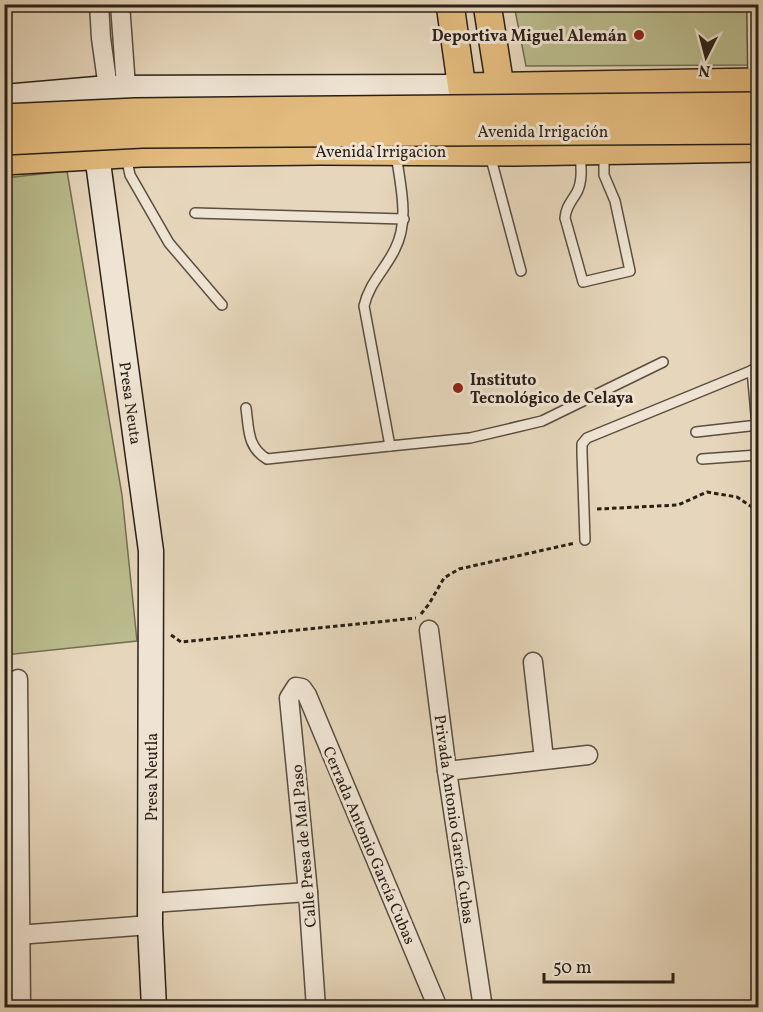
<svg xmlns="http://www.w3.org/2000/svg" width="763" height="1012" font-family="Vollkorn,serif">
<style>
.green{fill:#babc8d;stroke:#726e52;stroke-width:1.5}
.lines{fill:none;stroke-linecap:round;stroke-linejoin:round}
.lane-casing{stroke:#594e41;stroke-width:12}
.street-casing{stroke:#594e41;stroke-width:21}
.secondary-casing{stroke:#2a2018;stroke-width:27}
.primary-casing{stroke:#2a2018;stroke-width:30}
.path{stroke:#2a2018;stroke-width:3;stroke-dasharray:4.5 3;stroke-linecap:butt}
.lane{stroke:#efe4d3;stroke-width:9}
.street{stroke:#efe4d3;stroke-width:18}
.secondary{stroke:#efe4d3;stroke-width:24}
.primary{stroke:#e3bb7e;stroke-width:27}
.primary-bridge-casing{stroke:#2a2018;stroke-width:30;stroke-linecap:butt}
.primary-bridge{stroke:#e3bb7e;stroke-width:27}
.poi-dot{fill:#8f2418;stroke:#efe4d3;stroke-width:2}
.labels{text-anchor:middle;stroke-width:6;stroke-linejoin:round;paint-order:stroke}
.poi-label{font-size:16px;font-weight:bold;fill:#2a2018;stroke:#efe4d3;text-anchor:end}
.street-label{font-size:16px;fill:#2a2018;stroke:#efe4d3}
</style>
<rect width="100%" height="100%" fill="#e6d6bb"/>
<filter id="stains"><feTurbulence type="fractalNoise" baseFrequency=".00333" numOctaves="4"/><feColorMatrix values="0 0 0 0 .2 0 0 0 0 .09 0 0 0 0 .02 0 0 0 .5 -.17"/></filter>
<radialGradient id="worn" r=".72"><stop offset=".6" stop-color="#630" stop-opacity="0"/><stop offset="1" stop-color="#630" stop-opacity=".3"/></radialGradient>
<g class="green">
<polygon points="514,5 758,5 758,65 526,66"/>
<polygon points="67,171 122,495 137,641 5,655 5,178"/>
</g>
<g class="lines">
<defs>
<g id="lane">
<polyline points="752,4 753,80"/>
<path d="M580,153C581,166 583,180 577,192C572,201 566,206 565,218L583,282L630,271L615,201L604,175V154"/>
<path d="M396,154C400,184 410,220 395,249C385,270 369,283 364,306L390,446L470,438L542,421L663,362"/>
<polyline points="490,155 521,271"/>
<polyline points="126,156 130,175 169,243 222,305"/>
<polyline points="195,213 404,219"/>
<polyline points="752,370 758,437"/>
<path d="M246,408C249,429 247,447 267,459L390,446"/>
<polyline points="696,432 758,425"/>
<polyline points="702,459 758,455"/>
<polyline points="585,540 582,453 582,444 587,438 758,368"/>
</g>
<g id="street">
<polyline points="99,4 101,38 108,88"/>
<polyline points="120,4 126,87"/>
<polyline points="429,630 447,771 483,1008"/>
<polyline points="533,662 544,759"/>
<polyline points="18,679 21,1008"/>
<polyline points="447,771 588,755"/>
<polyline points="152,903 308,892"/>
<polyline points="4,936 150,925"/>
<polyline points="316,1008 308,892 289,698 296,687 302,688 307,695 438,1008"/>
</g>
<g id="secondary">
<polyline points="4,97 108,88 462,87"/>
<polyline points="97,155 151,551 150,925 154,1008"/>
</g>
<g id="primary">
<polyline points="450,4 464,103"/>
<polyline points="487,4 500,86"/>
<polyline points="462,87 758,82"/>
<polyline points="4,161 141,153 320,151 514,152 758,148"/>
</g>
</defs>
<use href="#lane" class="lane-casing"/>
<use href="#street" class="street-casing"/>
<use href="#secondary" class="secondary-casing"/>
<use href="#primary" class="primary-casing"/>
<g class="path">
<polyline points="597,509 678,505 707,492 737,497 758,511"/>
<polyline points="421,614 429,604 444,578 459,569 575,543"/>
<polyline points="171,635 181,642 416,618"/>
</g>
<use href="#lane" class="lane"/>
<use href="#street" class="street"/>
<use href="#secondary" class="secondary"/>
<use href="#primary" class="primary"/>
<defs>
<g id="primary-bridge">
<polyline points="4,118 136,112 758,106"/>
<polyline points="4,141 142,134 758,130"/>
</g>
</defs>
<use href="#primary-bridge" class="primary-bridge-casing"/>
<use href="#primary-bridge" class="primary-bridge"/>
</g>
<g class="poi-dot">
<circle cx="639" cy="35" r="6"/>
<circle cx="458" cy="388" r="6"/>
</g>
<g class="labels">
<g class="poi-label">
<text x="627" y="41">Deportiva Miguel Alemán</text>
<text x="470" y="385" text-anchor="start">Instituto<tspan x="470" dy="18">Tecnológico de Celaya</tspan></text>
</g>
<g class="street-label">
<text x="543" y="137">Avenida Irrigación</text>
<text x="381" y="157">Avenida Irrigacion</text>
<text transform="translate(131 403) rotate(82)" y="6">Presa Neuta</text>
<text transform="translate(151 777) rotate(-90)" y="6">Presa Neutla</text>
<text transform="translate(455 819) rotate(82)" y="6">Privada Antonio García Cubas</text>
<text transform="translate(370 845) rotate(67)" y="6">Cerrada Antonio García Cubas</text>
<text transform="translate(303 846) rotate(-95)" y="6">Calle Presa de Mal Paso</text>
</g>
</g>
<rect width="763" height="1012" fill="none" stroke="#e6d6bb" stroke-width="24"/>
<rect x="6" y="6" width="751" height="1000" fill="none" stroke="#2a2018" stroke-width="3"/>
<rect x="12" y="12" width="739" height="988" fill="none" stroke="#2a2018" stroke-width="1.5"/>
<g transform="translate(706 57) rotate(186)" stroke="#efe4d3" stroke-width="4.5" paint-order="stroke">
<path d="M0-4.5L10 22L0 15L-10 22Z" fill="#2a2018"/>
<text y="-9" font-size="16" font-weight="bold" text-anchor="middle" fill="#2a2018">N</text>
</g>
<path d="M544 973v9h129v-9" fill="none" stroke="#2a2018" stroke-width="3"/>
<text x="553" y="973" font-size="18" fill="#2a2018" stroke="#efe4d3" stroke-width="4.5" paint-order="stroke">50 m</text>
<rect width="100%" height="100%" filter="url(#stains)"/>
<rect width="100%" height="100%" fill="url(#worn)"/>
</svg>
